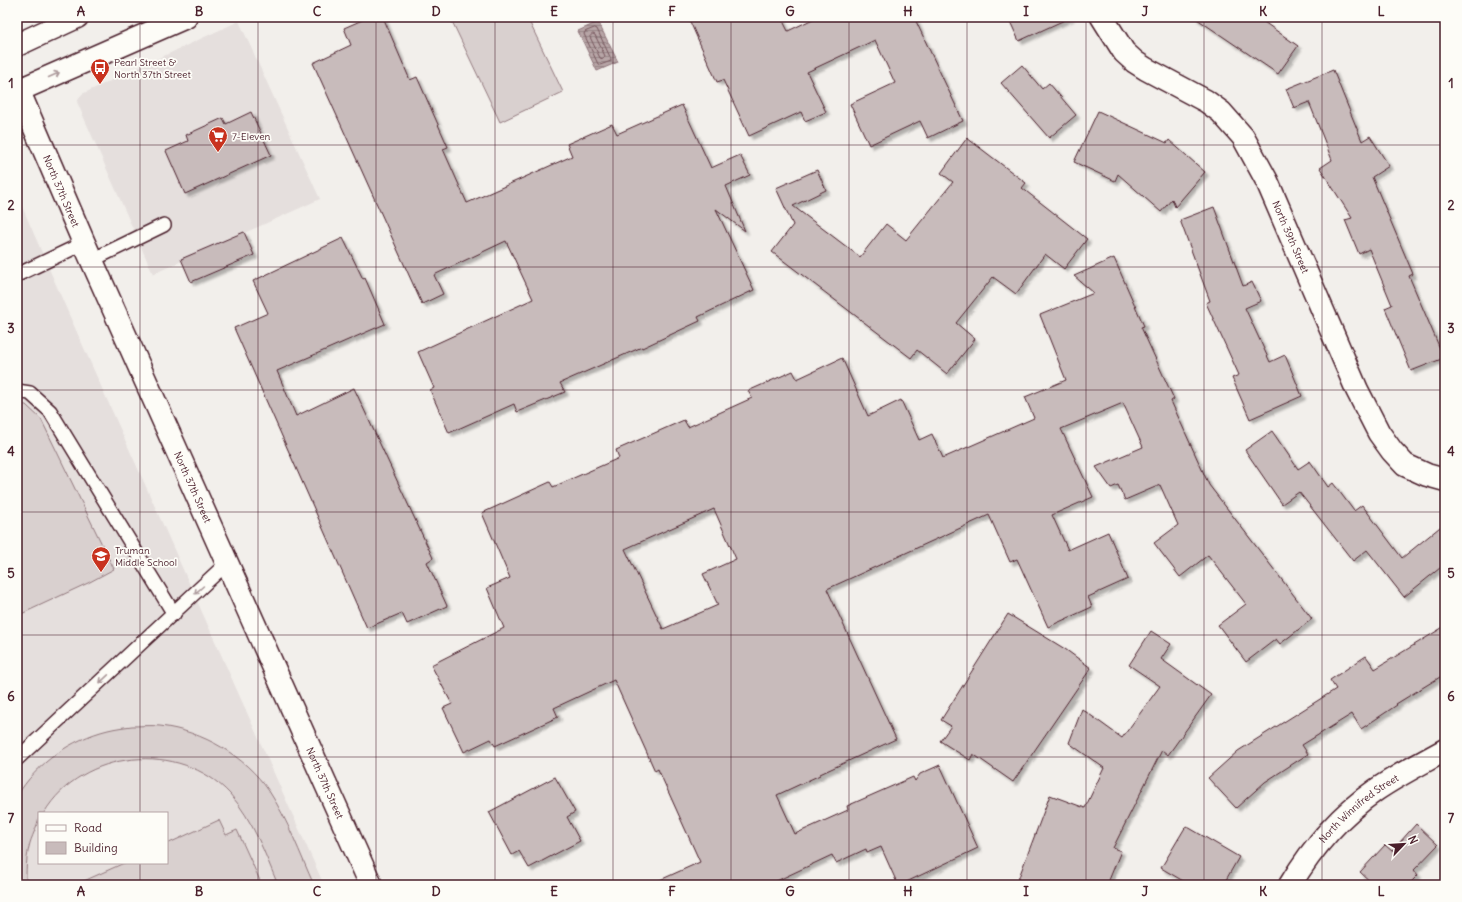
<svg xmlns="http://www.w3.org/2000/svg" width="1462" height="902" font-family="Delius,sans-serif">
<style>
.built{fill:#e5dfdd;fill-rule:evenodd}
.pitch{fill:#d9d0cf;stroke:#92787d}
.water{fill:url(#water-rules);stroke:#8b6f75}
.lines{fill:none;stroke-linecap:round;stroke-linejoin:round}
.shore{stroke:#76555c;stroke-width:1}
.building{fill:#c8bbbb;stroke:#4a1f2b;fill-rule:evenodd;filter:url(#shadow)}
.lane-casing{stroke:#4a1f2b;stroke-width:16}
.street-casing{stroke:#4a1f2b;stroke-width:25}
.secondary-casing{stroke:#4a1f2b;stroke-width:25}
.primary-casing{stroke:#4a1f2b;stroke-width:25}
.path{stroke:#4a1f2b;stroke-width:2.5;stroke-dasharray:1 3;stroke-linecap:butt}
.lane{stroke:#fdfcf7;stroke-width:13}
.street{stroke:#fdfcf7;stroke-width:22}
.secondary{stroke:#fdfcf7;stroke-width:22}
.primary{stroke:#fdfcf7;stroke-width:22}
.oneway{stroke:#ac999b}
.grid{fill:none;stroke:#4a1f2b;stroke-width:1;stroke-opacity:0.55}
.labels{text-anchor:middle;stroke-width:3.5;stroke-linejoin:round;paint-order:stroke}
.poi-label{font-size:10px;fill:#4a1f2b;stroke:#fdfcf7;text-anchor:start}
.street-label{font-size:10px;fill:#4a1f2b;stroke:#fdfcf7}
.neatline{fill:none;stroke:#4a1f2b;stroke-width:1.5}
.grid-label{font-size:13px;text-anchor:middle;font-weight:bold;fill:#4a1f2b}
</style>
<defs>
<pattern id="water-rules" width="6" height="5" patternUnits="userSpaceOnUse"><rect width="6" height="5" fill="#b7a5a6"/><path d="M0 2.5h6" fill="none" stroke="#978687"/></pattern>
<filter id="shadow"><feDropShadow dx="3.5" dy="3.5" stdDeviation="1" flood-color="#0004"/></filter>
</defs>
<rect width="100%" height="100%" fill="#f2efeb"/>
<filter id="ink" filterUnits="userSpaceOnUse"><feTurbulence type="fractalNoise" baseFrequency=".025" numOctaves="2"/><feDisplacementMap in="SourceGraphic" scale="8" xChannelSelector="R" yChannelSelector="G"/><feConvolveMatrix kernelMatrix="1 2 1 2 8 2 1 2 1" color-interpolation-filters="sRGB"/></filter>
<g filter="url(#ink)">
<g class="built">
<polygon points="239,21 320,199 153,274 77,102 82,94"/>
<path d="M17,195L67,310L324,885H17ZM39,813H167V863H39Z"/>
</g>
<g class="pitch">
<polygon points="450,17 527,17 563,92 500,122"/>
<polygon points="17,404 26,405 41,419 114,569 88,583 17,616"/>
<path d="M132,726C141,726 151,725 160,726C203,731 245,756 269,791C288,820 300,854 314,885H278C265,854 253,820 230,794C180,740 82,749 44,813H39C39,824 33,833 30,843C26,857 26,871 26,885H17V796C36,764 71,739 108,730C116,728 124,727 132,726Z"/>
<polygon points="219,820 226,835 237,830 262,885 75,885 124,863 167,863 167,844"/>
</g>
<polygon class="water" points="598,22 618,62 597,71 578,31"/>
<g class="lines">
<g class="shore">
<polygon points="595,28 597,29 611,59 611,61 600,65 598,64 584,34 585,32"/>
<polygon points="593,34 595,35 605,56 603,59 600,58 590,37"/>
</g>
</g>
<g class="building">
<polygon points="369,17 383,17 410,80 417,77 448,147 443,149 467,203 572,156 567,144 612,124 617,134 682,105 711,168 740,155 750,175 726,186 745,231 716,209 754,290 698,317 700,321 642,348 642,347 560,383 565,392 517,412 514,404 449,433 430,390 434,388 418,352 533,299 506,241 434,275 443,294 422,304 313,63 351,45 344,28"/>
<polygon points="688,17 781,17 788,31 817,17 914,17 963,121 928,138 920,121 869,145 850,104 895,83 875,40 807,72 826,112 805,121 801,112 749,136 723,80 717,82"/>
<polygon points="1008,17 1071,17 1019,41"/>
<polygon points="1194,17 1257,17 1298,46 1278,74"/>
<polygon points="1022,65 1042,89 1049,83 1076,115 1049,138 1001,83"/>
<polygon points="1333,70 1362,141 1370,136 1389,166 1372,177 1413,274 1409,276 1444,358 1411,371 1385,308 1392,305 1369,249 1359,254 1345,220 1352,218 1320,168 1332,160 1309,102 1294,108 1286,89"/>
<polygon points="1098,111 1167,143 1169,140 1205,172 1175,207 1172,199 1161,212 1118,174 1115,181 1074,162"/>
<polygon points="251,112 271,155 185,194 166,151 188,141 186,135 223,118 226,124"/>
<polygon points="967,138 1026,183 1022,188 1087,239 1064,269 1045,254 1016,294 993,277 956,323 975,339 947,374 917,350 911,358 772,252 793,225 776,188 817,170 826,190 793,206 860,257 886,224 906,240 953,182 941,173"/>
<polygon points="1214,207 1243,286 1252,282 1261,301 1245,308 1270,362 1285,355 1302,396 1250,419 1232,378 1239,375 1206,303 1210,301 1180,220"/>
<polygon points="244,232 254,255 191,282 181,259"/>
<polygon points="343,238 363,279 365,278 385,324 277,371 296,416 354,388 433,558 427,562 447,606 407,624 402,613 367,628 234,328 268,313 253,281"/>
<path d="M1114,258L1144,326L1141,327L1174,399L1171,401L1209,485L1312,619L1280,644L1276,639L1246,662L1218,625L1246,604L1208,555L1180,577L1154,543L1178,525L1160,485L1125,500L1118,485L1111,488L1096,467L1143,447L1123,403L1061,429L1093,497L1052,515L1068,550L1108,532L1128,579L1088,597L1092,607L1048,627L1017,559L1010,562L989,515L827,589L896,739L820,774V775L777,795L795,834L848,810L847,806L913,777L915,781L920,774L940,765L978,848L900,885H898L881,847L867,853L866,849L836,863L832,855L768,885H649L700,862L658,769L655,771L614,680L554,708L558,717L495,746L491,739L464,752L443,708L452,704L431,665L504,628L487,588L510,578L482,513L550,482L553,487L619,458L616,450L684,420L688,427L752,398L748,391L793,371L797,379L842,358L868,416L901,400L919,440L932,434L943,458L1034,418L1025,397L1066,380L1040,315L1094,293L1074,276ZM714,509L736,559L703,574L718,605L663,629L625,549Z"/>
<polygon points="1272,431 1298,469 1310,461 1328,487 1333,483 1354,511 1362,505 1402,558 1445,523 1445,564 1404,597 1367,550 1353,561 1299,492 1282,504 1245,450"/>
<polygon points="1008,614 1065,649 1091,668 1013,782 973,754 970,760 940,741 951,726 941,720"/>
<polygon points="1445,626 1445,674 1396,704 1397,705 1361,729 1352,714 1302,745 1308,754 1265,782 1236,808 1208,778 1238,751 1336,689 1330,680 1366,656 1375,669"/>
<polygon points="1151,631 1171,644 1161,659 1211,695 1168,755 1162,750 1113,848 1121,851 1107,885 1016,885 1050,795 1085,808 1104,768 1069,743 1082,709 1122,738 1160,686 1129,665"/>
<polygon points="555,777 575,812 567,817 580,841 529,868 519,851 512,855 489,812"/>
<polygon points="1416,824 1438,845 1414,870 1418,875 1408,885 1374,885 1360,872 1385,845 1392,851"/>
<polygon points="1186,826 1239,857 1223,885 1190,885 1161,868"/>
</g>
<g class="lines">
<defs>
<g id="lane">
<polyline points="92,260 164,225"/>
<polyline points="17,275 84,243"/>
<polyline points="17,391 30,393 50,411 174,614"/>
<polyline points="17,759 227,563"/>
</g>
<g id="street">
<path id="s1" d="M1102,17L1124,52L1135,62L1146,69L1206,101L1221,112L1243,137L1267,181L1357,390L1379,433L1392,451L1405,465L1427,475L1445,480"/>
<path id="s2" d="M1290,885C1312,848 1340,815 1376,790C1398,775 1422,763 1445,750"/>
</g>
<g id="secondary">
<path id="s3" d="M17,87L84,243L371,885"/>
</g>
<g id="primary">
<polyline points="17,45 77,17"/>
<polyline points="17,91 186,17"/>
</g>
</defs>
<use href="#lane" class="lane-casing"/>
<use href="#street" class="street-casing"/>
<use href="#secondary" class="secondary-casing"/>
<use href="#primary" class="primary-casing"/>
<polyline class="path" points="1009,885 1011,881"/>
<use href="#lane" class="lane"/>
<use href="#street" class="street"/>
<use href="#secondary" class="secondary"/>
<use href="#primary" class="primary"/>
</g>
<defs><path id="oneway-shaft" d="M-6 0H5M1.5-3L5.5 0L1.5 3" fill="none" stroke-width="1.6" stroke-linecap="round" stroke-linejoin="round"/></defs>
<g class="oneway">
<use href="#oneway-shaft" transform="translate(54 75) rotate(-24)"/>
<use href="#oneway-shaft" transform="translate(199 590) rotate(138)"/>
<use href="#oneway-shaft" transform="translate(104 679) rotate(137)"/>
</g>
</g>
<path class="grid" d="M140,17V813M258,17V885M376,17V885M495,17V885M613,17V885M731,17V885M849,17V885M967,17V885M1086,17V885M1204,17V885M1322,17V885M17,145H1445M17,267H1445M17,390H1445M17,512H1445M17,635H1445M17,757H1445M140,863V885"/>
<defs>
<symbol id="bus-pin" viewBox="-11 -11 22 30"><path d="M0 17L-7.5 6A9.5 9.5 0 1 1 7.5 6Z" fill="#c8321e" stroke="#fdfcf7"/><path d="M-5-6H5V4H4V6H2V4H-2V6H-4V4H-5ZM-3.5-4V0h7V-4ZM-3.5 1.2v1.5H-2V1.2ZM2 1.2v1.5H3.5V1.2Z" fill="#fff"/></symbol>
<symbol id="supermarket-pin" viewBox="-11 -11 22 30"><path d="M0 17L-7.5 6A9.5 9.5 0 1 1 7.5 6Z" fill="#c8321e" stroke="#fdfcf7"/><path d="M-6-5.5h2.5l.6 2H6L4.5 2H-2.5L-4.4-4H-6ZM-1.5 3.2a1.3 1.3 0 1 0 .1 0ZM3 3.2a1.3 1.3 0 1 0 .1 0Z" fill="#fff"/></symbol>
<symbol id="school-pin" viewBox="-11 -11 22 30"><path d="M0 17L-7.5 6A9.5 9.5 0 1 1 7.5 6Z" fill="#c8321e" stroke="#fdfcf7"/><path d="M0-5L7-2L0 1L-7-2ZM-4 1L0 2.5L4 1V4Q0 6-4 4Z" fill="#fff"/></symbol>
</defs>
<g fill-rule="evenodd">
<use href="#bus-pin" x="89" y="57" width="22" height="30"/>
<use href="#supermarket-pin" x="207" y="125" width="22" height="30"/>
<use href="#school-pin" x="90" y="545" width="22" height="30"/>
</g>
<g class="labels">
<g class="poi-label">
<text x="114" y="66">Pearl Street &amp;<tspan x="114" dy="12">North 37th Street</tspan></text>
<text x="232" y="140">7-Eleven</text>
<text x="115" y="554">Truman<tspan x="115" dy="12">Middle School</tspan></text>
</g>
<g class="street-label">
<text dy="4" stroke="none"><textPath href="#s3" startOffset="113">North 37th Street</textPath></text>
<text dy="4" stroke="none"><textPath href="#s1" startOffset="300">North 39th Street</textPath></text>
<text dy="4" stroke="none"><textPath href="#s3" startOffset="437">North 37th Street</textPath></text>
<text dy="4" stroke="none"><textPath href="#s3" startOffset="761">North 37th Street</textPath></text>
<text dy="4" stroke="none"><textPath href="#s2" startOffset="104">North Winnifred Street</textPath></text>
</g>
</g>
<rect width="1462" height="902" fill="none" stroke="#fdfcf7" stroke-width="44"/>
<rect x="38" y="812" width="130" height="52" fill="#fdfcf7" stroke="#b5a4a5"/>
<rect x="46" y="825" width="20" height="6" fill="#fdfcf7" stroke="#b5a4a5"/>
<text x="74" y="832" font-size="12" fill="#4a1f2b">Road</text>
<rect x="46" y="842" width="20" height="12" fill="#c8bbbb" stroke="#b5a4a5"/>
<text x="74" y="852" font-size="12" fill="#4a1f2b">Building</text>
<g transform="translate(1404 844) rotate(65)" stroke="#fdfcf7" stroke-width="3" paint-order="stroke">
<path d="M0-3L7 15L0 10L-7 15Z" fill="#4a1f2b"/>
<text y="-6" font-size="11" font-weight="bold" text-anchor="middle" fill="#4a1f2b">N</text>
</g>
<rect x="22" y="22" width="1418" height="858" class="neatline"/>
<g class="grid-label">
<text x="81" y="16">A</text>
<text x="199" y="16">B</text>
<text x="317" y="16">C</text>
<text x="436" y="16">D</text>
<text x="554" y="16">E</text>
<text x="672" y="16">F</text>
<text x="790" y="16">G</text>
<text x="908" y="16">H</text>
<text x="1026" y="16">I</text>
<text x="1145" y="16">J</text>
<text x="1263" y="16">K</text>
<text x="1381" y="16">L</text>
<text x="11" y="88">1</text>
<text x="1451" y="88">1</text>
<text x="11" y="210">2</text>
<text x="1451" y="210">2</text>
<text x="11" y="333">3</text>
<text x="1451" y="333">3</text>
<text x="11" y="456">4</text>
<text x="1451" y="456">4</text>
<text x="11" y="578">5</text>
<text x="1451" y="578">5</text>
<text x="11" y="701">6</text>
<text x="1451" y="701">6</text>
<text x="11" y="823">7</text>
<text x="1451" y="823">7</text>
<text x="81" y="896">A</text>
<text x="199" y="896">B</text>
<text x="317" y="896">C</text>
<text x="436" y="896">D</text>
<text x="554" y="896">E</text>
<text x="672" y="896">F</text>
<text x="790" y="896">G</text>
<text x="908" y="896">H</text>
<text x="1026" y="896">I</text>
<text x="1145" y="896">J</text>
<text x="1263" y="896">K</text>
<text x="1381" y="896">L</text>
</g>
</svg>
